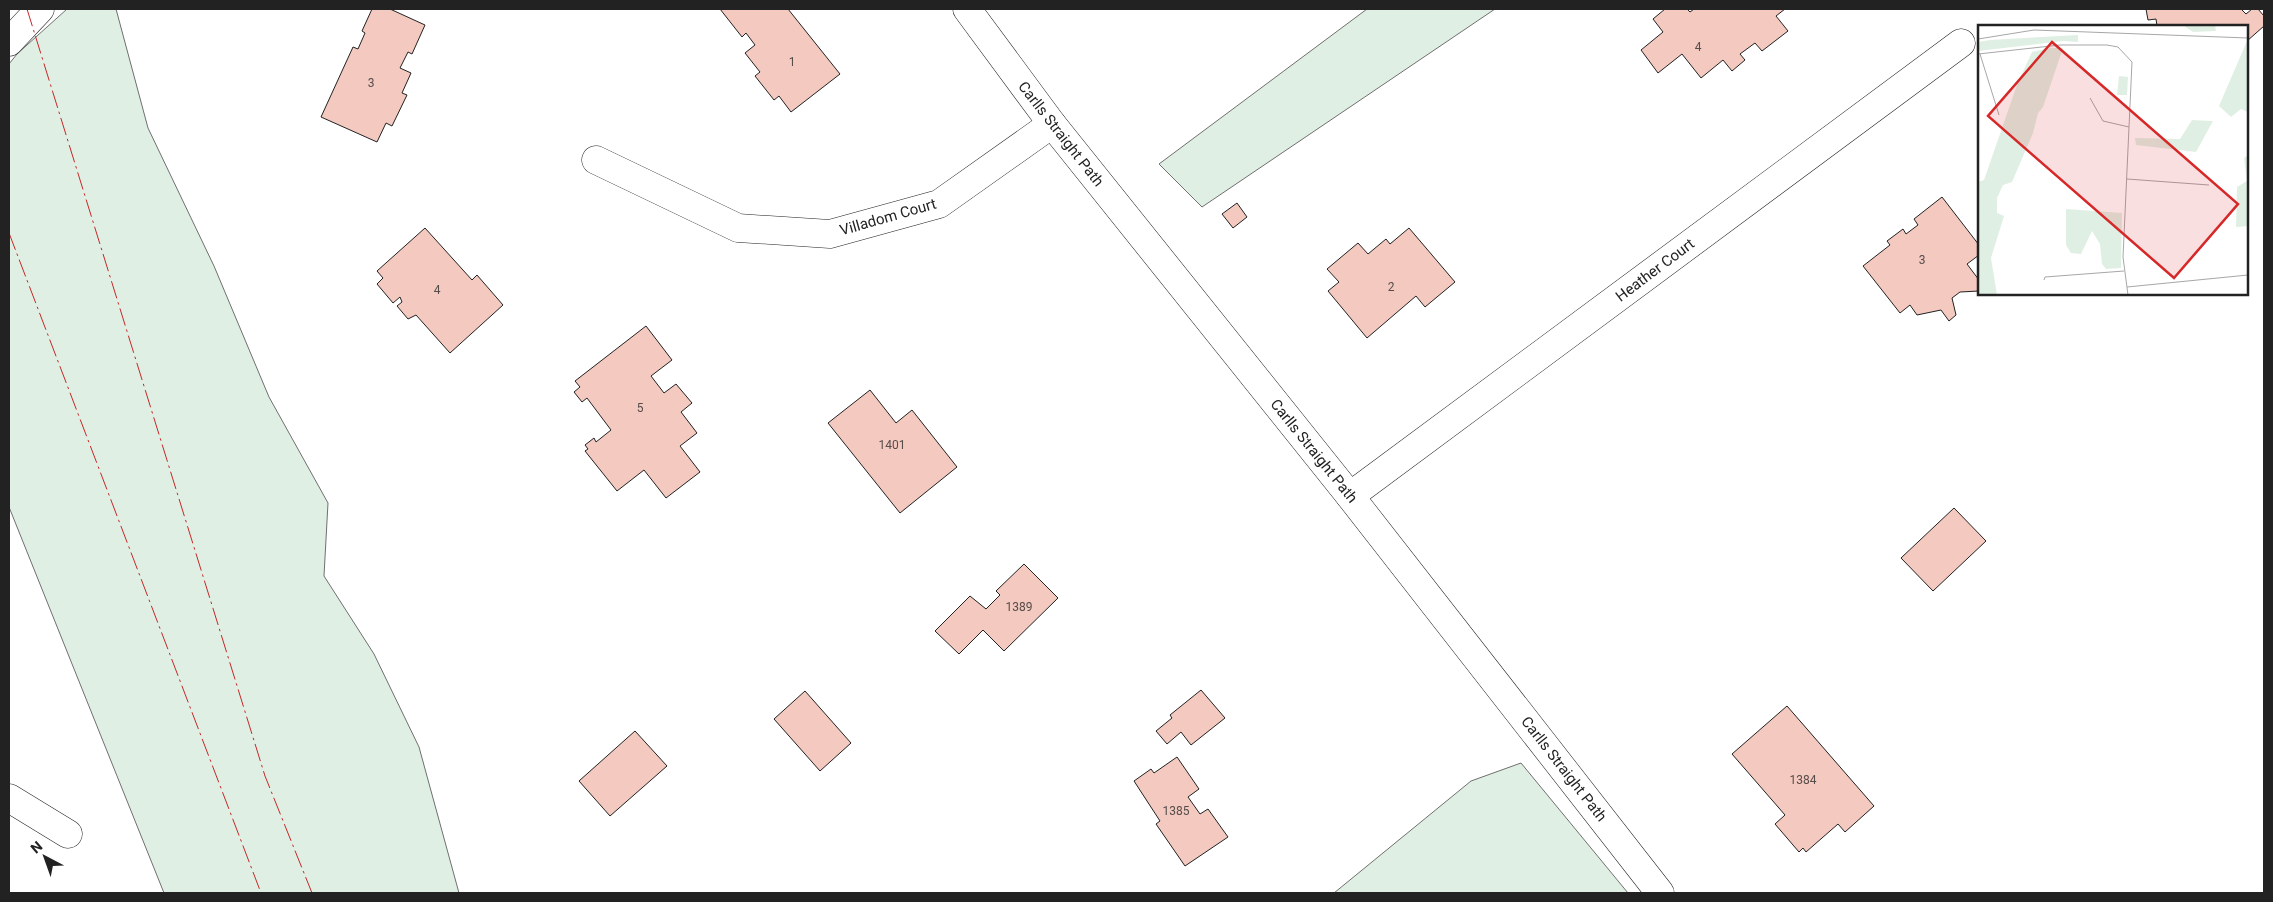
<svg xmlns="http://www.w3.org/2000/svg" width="2273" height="902" font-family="Roboto,sans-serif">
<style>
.green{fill:#e0efe3;stroke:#6f6f6f}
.building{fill:#f3c9c0;stroke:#222}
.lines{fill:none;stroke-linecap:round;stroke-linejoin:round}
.minor-casing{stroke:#222;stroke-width:29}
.tertiary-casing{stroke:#222;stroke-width:29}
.minor{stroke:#fff;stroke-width:28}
.tertiary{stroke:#fff;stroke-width:28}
.power{stroke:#c62828;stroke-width:1;stroke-dasharray:18 4 2.5 4;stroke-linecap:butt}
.labels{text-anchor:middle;stroke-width:4;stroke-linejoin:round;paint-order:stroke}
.number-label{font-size:12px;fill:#564c4a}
.street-label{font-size:15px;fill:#222;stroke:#fff}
.inset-road{fill:none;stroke:#a7a7a7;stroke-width:1}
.view{fill:#d62828;fill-opacity:0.15;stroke:#d62828;stroke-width:2.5}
.inset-edge{fill:none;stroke:#222;stroke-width:2.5}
</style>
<rect width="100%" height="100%" fill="#fff"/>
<g class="green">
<polygon points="67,9 116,9 148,128 214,266 269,397 328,503 324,576 374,654 419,747 459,893 164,893 9,507 9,64 17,54"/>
<polygon points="1367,9 1495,9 1202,207 1159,164"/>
<polygon points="1521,763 1628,893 1334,893 1471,781"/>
</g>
<g class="building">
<polygon points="372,9 390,9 425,25 412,54 408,52 400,68 411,73 402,93 407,95 392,126 386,123 377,142 321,117 353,47 358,49 365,33 362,31"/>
<polygon points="720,9 788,9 840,74 791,112 779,96 774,100 755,76 760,72 745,53 755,45 746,33 742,37"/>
<polygon points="1665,9 1687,9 1690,12 1694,9 1785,9 1776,16 1788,31 1762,51 1755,43 1740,54 1745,60 1732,71 1723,60 1701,78 1682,54 1658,73 1641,50 1663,32 1653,19"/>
<polygon points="2146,9 2241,9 2246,14 2252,9 2258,9 2264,16 2264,26 2247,41 2247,26 2157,26 2156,19 2148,20"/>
<polygon points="1942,197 1979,245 1979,255 1967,264 1979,280 1979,291 1960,292 1952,298 1956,315 1949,321 1941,310 1917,315 1910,305 1900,313 1863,266 1890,245 1887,241 1903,229 1906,234 1918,225 1914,219"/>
<polygon points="1237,203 1247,217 1233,228 1222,214"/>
<polygon points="425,228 472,280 477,275 503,305 450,353 416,315 408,319 397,306 402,302 400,297 393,303 377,284 383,278 377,271"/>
<polygon points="1409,228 1455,282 1425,307 1416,296 1367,338 1328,291 1339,282 1327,269 1358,243 1368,254 1386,239 1390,244"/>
<polygon points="646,326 672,360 651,376 664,393 676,384 692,403 681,412 697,433 680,446 700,472 666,498 644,470 617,491 585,451 588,449 585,445 594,438 596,442 611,430 587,398 582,402 574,392 580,387 575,381"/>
<polygon points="870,390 896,423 912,410 957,467 900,513 828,423"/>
<polygon points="1954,508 1986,541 1933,591 1901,558"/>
<polygon points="1024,564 1058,598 1004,651 983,630 959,654 935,631 970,596 986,609 1000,595 996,591"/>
<polygon points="1201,690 1225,718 1191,745 1181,732 1167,744 1156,731 1172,718 1170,715"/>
<polygon points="805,691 851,743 820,771 774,719"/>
<polygon points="1787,706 1874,806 1845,832 1838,824 1806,852 1803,848 1799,852 1775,824 1785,815 1732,754"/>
<polygon points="635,731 667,766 610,816 579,781"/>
<polygon points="1177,757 1199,789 1188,797 1200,814 1208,809 1228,837 1185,866 1156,824 1160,821 1134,781 1151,769 1154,773"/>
</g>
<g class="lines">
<defs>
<g id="minor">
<polyline points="596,160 738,228 830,234 939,204 1052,124"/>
<polyline points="1350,496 1961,43"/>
<polyline points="9,798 68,834"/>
</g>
<g id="tertiary">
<polyline points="967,9 1052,124 1350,496 1660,893"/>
<polyline points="9,42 40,9"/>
</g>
</defs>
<use href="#minor" class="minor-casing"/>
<use href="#tertiary" class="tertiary-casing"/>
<use href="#minor" class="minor"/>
<use href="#tertiary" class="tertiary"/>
<g class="power">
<polyline points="27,9 265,776 312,893"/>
<polyline points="9,233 261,893"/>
</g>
</g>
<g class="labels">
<g class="number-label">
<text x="1698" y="51">4</text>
<text x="792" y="66">1</text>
<text x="371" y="87">3</text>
<text x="1922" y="264">3</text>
<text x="1391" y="291">2</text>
<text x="437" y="294">4</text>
<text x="640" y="412">5</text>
<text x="892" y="449">1401</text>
<text x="1019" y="611">1389</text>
<text x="1803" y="784">1384</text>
<text x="1176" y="815">1385</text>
</g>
<g class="street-label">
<text transform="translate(1061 134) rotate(52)" y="5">Carlls Straight Path</text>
<text transform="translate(888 217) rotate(-16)" y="5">Villadom Court</text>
<text transform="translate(1655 270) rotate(-37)" y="5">Heather Court</text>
<text transform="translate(1314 451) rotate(51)" y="5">Carlls Straight Path</text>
<text transform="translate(1564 769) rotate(52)" y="5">Carlls Straight Path</text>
</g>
</g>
<g transform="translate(1978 25)">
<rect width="270" height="270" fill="#fff"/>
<path d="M205,0H237L238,6L215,7ZM100,10V17L85,16L0,26V17L12,15ZM269,16L270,87L263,84L253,92L241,81ZM72,23H85L65,82L60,88L55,108L34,157L25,160L19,173V188L26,191L13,233L19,270H0V157L6,155L40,57L54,27ZM141,51L150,52L149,70H139ZM214,95L235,96L218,127L158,120L157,113L202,114ZM270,130V201L258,202L259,162L269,156L266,133ZM88,184L144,188L143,243L128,244L124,239L122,219L114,206L103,229L93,228L88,220Z" fill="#e0efe3"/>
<path class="inset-road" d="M0,14L56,5L270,13M0,29L82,20H129L140,22L154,37L145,232L150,270M2,29L21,90M112,73L125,96L151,102M149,154L231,160M66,255L67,252L146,246M149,262L270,250"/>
<path class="view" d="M74,17L260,179L196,253L10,91Z"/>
<rect width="270" height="270" class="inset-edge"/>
</g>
<rect width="2273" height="902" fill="none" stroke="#222222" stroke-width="20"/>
<g transform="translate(45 857) rotate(319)" stroke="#ffffff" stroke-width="4" paint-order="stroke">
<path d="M0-4L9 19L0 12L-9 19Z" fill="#222222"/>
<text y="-8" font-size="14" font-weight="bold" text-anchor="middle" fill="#222222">N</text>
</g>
</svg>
